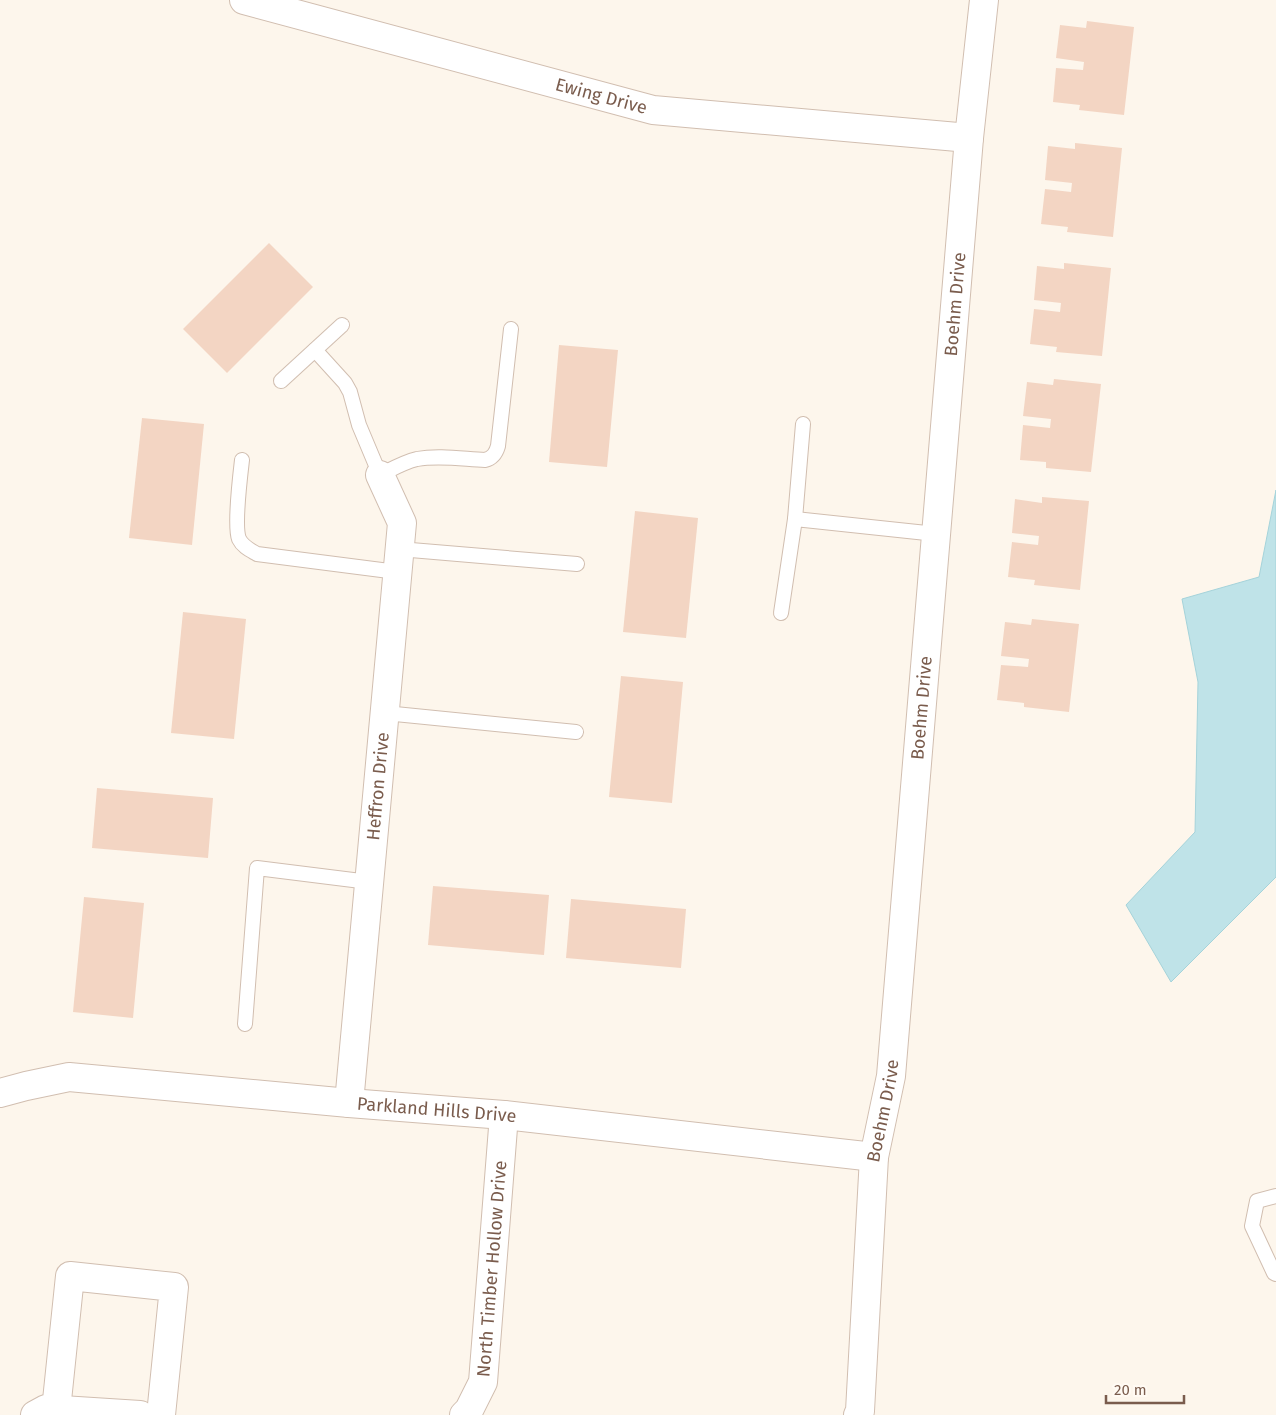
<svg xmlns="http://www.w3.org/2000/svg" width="1276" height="1415" font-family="'Fira Sans',sans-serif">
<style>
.water{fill:#bfe3e8;stroke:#a5d3da}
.building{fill:#f3d5c3}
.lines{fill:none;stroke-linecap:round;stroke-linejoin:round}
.service-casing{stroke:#d1beb0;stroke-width:16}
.minor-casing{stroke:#d1beb0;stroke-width:30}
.service{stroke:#fff;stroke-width:14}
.minor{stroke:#fff;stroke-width:28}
.labels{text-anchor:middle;stroke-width:4;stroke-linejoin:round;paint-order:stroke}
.street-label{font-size:18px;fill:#7a5c4d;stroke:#fffaf3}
</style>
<rect width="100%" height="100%" fill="#fdf6ec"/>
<polygon class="water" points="1276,490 1276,877 1171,982 1126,905 1195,832 1198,682 1182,599 1259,577"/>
<g class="building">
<polygon points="1087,21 1134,27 1124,115 1079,110 1080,105 1053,102 1056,68 1083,70 1084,62 1056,58 1060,25 1086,28"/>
<polygon points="1075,143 1122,148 1113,237 1067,232 1068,227 1041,224 1045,189 1071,192 1072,183 1045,180 1048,146 1075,149"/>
<polygon points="269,243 313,287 227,373 183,329"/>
<polygon points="1064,263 1111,268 1102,356 1056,352 1057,347 1030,344 1034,309 1060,312 1061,303 1034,300 1037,266 1064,269"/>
<polygon points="559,345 618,350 607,467 549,462"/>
<polygon points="1054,379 1101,384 1091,472 1046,468 1046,462 1020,460 1023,425 1050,428 1051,419 1023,416 1027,382 1053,385"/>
<polygon points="142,418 204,424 192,545 129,538"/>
<polygon points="1042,497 1089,501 1080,590 1034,585 1035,580 1008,577 1012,542 1038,545 1039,536 1012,533 1015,499 1042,503"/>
<polygon points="635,511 698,518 686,638 623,632"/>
<polygon points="183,612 246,619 234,739 171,733"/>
<polygon points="1032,619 1079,624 1069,712 1024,707 1024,703 997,700 1001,665 1028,667 1029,659 1001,656 1005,622 1031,625"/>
<polygon points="621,676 683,682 672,803 609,797"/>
<polygon points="97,788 213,798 208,858 92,848"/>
<polygon points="433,886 549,895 544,955 428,945"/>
<polygon points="84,897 144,903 133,1018 73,1012"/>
<polygon points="571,899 686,909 681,968 566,958"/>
</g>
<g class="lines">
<defs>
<g id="service">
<path d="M315,350L345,383L350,392L359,425L380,475C392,469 404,462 417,459C439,455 463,459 485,460C493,458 496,453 498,446L511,329"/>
<polyline points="281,381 342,325"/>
<path d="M242,460C240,477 234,526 239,539C243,547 250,550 257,554L397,572"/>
<polyline points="795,519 803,424"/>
<polyline points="399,549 577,564"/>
<polyline points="781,613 795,519 936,534"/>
<polyline points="385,713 576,732"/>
<polyline points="245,1024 257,868 369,882"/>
<polyline points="1276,1196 1257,1201 1252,1226 1274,1273 1276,1274"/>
</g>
<g id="minor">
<path id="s1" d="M244,0L653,110L969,138"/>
<path id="s2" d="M0,1093L26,1086L69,1077L349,1103L504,1115L874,1157"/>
<path id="s3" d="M349,1103L402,523L380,475"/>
<polyline points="56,1410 70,1276 174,1287 161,1415"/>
<polyline points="35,1415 46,1409 140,1415"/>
<path id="s4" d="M464,1415L469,1410L483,1382L504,1115"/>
<path id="s5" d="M858,1415L860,1411L874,1157L891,1076L969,138L984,0"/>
</g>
</defs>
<use href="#service" class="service-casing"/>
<use href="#minor" class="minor-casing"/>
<use href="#service" class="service"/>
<use href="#minor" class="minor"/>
</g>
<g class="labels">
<g class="street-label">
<text dy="6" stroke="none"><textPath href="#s1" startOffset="370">Ewing Drive</textPath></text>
<text dy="6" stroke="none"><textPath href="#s5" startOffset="1116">Boehm Drive</textPath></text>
<text dy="6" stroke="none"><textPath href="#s5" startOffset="711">Boehm Drive</textPath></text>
<text dy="6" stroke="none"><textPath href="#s3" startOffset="318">Heffron Drive</textPath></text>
<text dy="6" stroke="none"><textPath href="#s2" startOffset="440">Parkland Hills Drive</textPath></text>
<text dy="6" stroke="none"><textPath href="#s5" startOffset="306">Boehm Drive</textPath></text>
<text dy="6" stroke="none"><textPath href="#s4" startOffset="152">North Timber Hollow Drive</textPath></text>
</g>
</g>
<path d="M1106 1395v8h78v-8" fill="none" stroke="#7a5c4d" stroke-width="2.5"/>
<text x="1114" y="1395" font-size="15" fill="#7a5c4d" stroke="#fffaf3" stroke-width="4" paint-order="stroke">20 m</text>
</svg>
